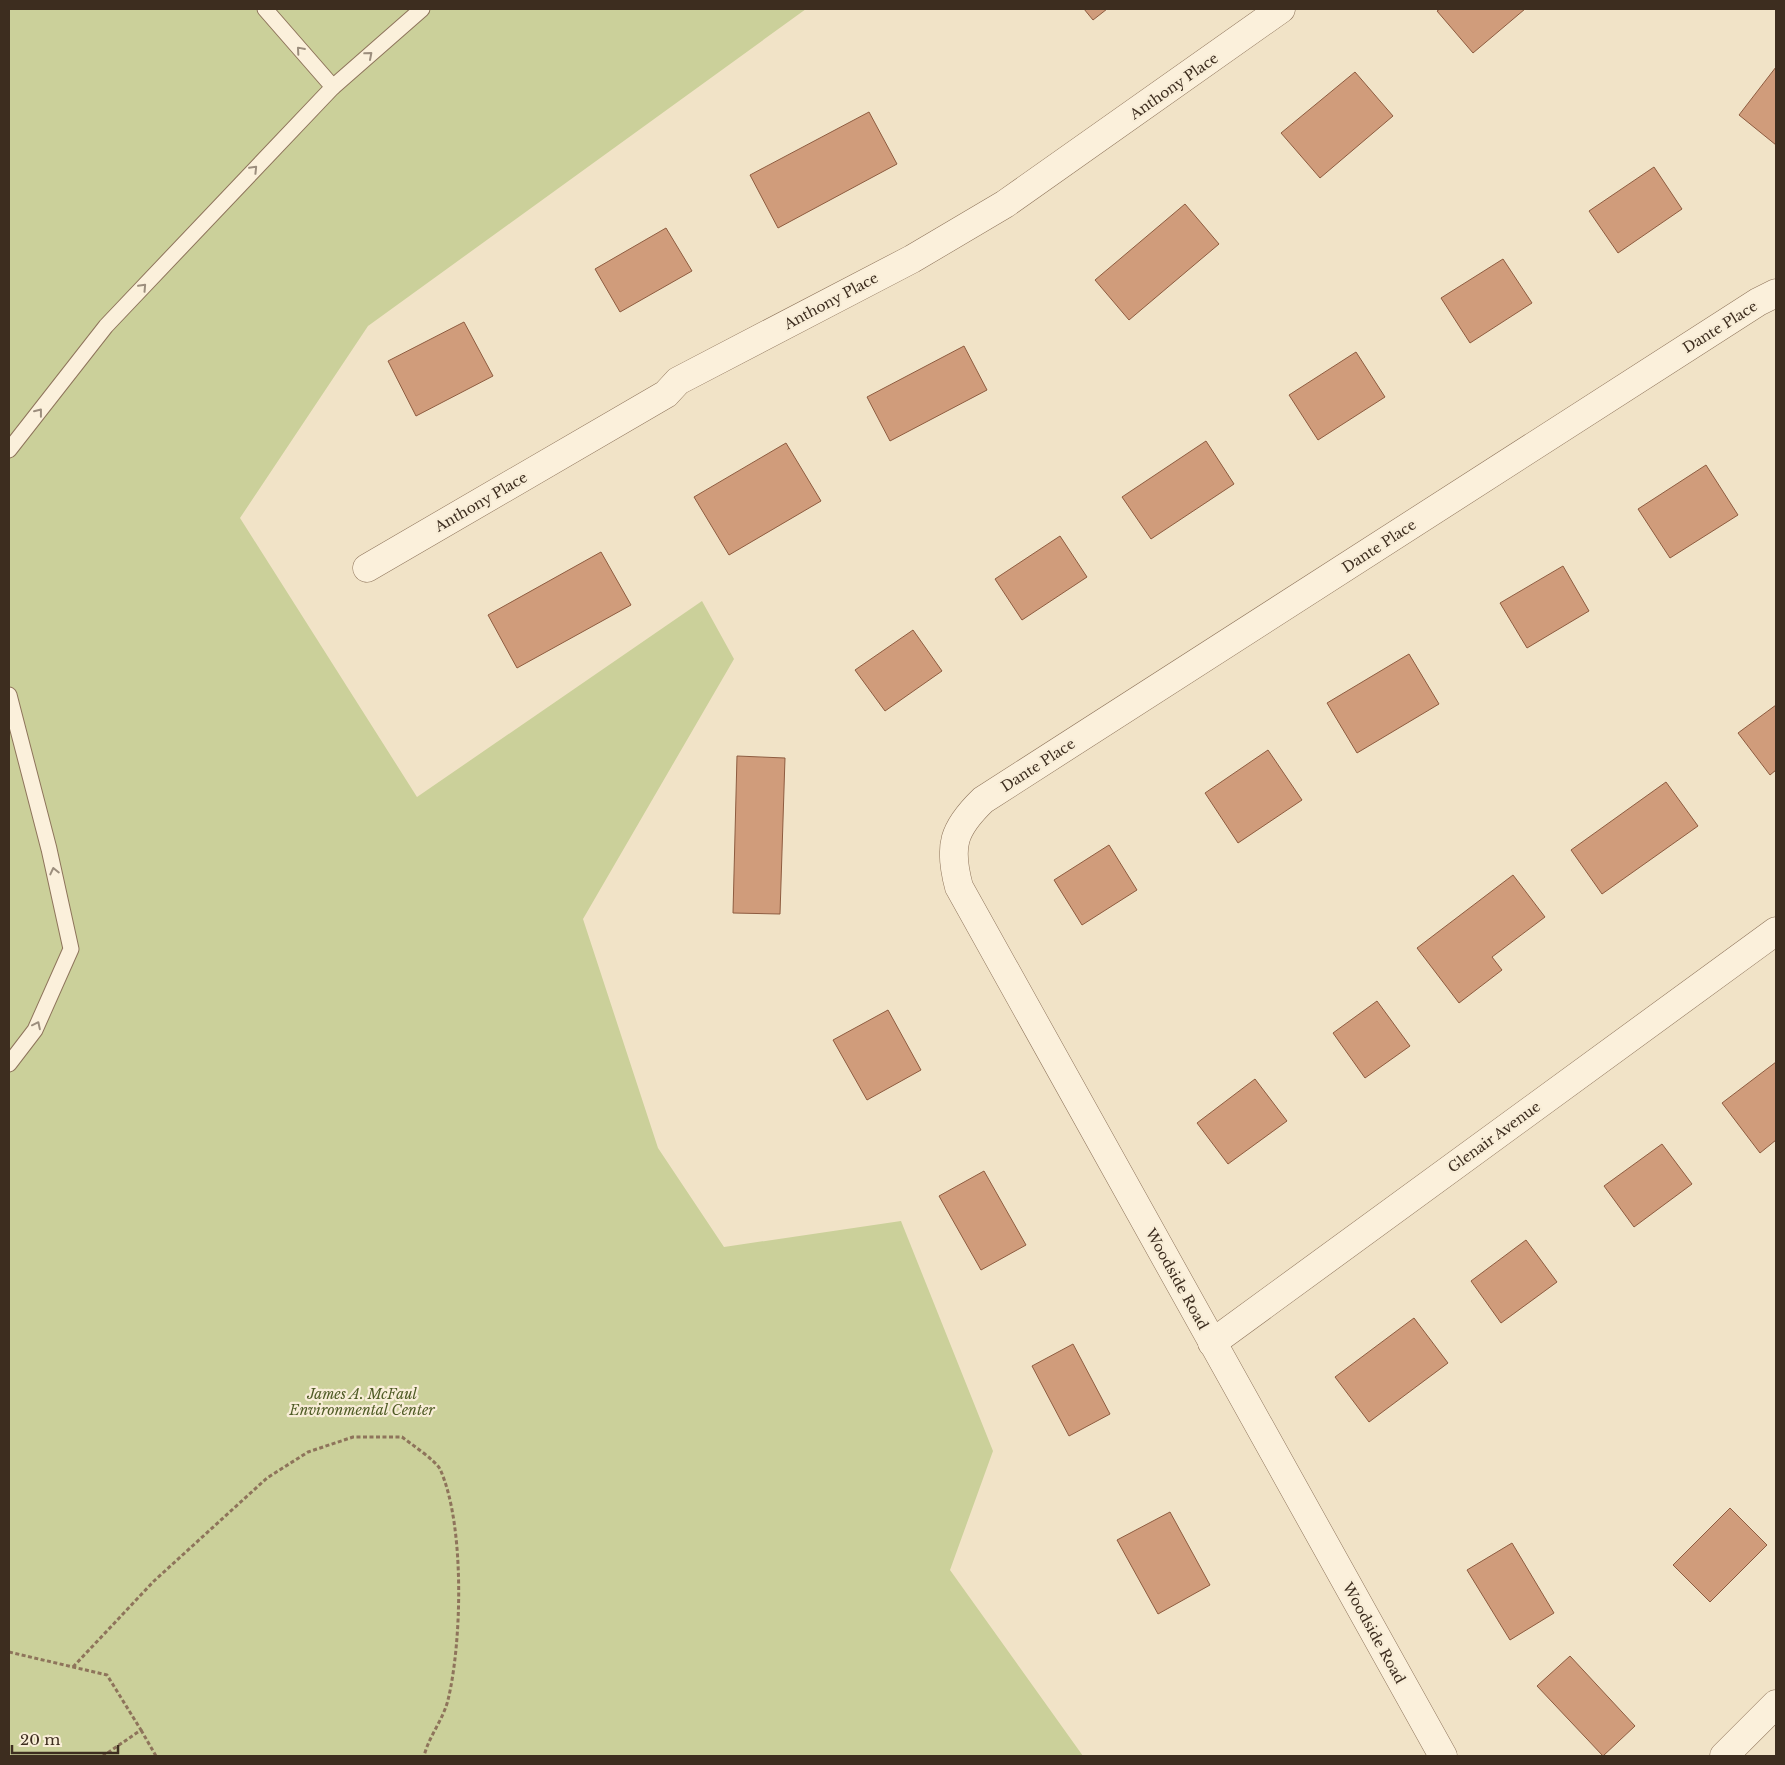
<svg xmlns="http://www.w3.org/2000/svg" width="1785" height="1765" font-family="'Libre Baskerville',serif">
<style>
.green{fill:#cbd09a}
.building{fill:#d09c7b;stroke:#8e5c40}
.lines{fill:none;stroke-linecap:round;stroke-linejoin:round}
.service-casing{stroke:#8e745b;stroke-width:17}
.minor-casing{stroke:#8e745b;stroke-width:29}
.path{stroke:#8e745b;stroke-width:3;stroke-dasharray:4 2.5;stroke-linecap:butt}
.service{stroke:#fbf0db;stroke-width:15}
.minor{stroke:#fbf0db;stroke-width:28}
.oneway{stroke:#9c8e7d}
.labels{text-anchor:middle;stroke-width:4.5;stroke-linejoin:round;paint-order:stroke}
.street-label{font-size:14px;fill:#3d2d1f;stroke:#f8edd7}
.park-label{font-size:14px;font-style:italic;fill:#4f5b25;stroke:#f8edd7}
</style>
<rect width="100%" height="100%" fill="#f1e3c7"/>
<polygon class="green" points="9,9 806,9 368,326 240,518 417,797 702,601 734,659 583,919 658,1148 724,1247 901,1221 993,1451 950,1570 1083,1756 9,1756"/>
<g class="building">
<polygon points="1084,9 1107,9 1093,20"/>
<polygon points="1440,9 1525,9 1473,53 1437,11"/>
<polygon points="1776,67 1776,145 1739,115"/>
<polygon points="1355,72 1393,116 1320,178 1281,133"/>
<polygon points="869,112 897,164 778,228 750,175"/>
<polygon points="1654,167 1682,209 1618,253 1589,211"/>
<polygon points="1185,204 1219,244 1129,320 1095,280"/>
<polygon points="666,228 692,271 620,312 595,269"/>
<polygon points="1503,259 1532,303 1470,343 1441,298"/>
<polygon points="464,322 493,376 416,416 388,361"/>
<polygon points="964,346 987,390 890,441 867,397"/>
<polygon points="1356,352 1385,397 1318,440 1289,395"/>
<polygon points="1206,441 1234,484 1151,539 1122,497"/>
<polygon points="786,443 821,501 729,555 694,497"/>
<polygon points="1706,465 1738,515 1670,558 1638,509"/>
<polygon points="1060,536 1087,577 1022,620 995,579"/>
<polygon points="601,552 631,605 517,668 488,615"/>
<polygon points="1563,566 1589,611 1527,648 1500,603"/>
<polygon points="913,630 942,671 885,711 855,670"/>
<polygon points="1409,654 1439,704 1357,753 1327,703"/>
<polygon points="1776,705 1776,770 1770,775 1738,733"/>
<polygon points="1268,750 1302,800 1238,843 1205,793"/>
<polygon points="737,756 785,758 780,914 733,913"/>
<polygon points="1666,782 1698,826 1602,894 1571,850"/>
<polygon points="1109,845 1137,890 1082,925 1054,880"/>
<polygon points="1513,875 1545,917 1492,957 1502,970 1459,1003 1417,948"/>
<polygon points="1377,1001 1410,1046 1365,1078 1333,1033"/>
<polygon points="888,1010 921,1070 867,1100 833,1040"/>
<polygon points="1776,1062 1776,1140 1760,1153 1722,1103"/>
<polygon points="1255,1079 1287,1121 1228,1164 1197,1123"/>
<polygon points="1662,1144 1692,1184 1634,1227 1604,1186"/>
<polygon points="984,1171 1026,1245 981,1270 939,1196"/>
<polygon points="1526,1240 1557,1282 1501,1323 1471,1281"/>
<polygon points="1414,1318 1448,1363 1369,1422 1335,1377"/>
<polygon points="1073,1344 1110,1414 1069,1436 1032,1366"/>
<polygon points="1730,1508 1767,1545 1710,1602 1673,1565"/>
<polygon points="1170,1512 1210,1585 1158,1614 1117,1540"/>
<polygon points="1512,1543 1554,1613 1510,1640 1467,1570"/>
<polygon points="1570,1656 1635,1726 1603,1756 1537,1686"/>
</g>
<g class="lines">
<defs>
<g id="service">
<polyline points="333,87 422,9"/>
<polyline points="9,450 106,326 333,87 265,9"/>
<polyline points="9,695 49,849 71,949 35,1030 9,1064"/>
</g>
<g id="minor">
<polyline points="367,568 666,394 678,381 912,259 1005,204 1281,9"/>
<polyline points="1212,1343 1776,931"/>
<path d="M1443,1756L959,887C948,846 953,829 983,800L1758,302L1776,293"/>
<polyline points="1724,1756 1776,1704"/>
</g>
</defs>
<use href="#service" class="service-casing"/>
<use href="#minor" class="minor-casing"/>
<g class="path">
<polyline points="9,1652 107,1675 141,1730 103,1756"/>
<path d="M73,1667L154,1581L267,1478L308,1452L353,1437H402C411,1444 435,1460 440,1469C465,1524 462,1642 448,1700C443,1720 429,1736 424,1756"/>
<polyline points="141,1730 156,1756"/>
</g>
<use href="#service" class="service"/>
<use href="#minor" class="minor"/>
</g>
<defs><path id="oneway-chevron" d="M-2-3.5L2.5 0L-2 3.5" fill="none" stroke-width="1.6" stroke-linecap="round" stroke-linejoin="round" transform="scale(1.25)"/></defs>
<g class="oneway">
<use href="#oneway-chevron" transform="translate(300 50) rotate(-131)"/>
<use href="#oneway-chevron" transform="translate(369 55) rotate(-41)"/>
<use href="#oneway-chevron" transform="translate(254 169) rotate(-46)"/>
<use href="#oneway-chevron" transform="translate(143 287) rotate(-47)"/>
<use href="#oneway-chevron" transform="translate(39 412) rotate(-52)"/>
<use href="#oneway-chevron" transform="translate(54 871) rotate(-103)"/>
<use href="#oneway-chevron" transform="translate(37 1025) rotate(-64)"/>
</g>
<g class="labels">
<g class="street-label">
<text transform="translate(1174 86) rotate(-35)" y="5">Anthony Place</text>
<text transform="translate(831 301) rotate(-28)" y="5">Anthony Place</text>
<text transform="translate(1720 327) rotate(-32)" y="5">Dante Place</text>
<text transform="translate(481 502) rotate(-30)" y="5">Anthony Place</text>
<text transform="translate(1379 546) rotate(-33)" y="5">Dante Place</text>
<text transform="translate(1038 765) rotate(-33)" y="5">Dante Place</text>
<text transform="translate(1494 1137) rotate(-36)" y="5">Glenair Avenue</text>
<text transform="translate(1177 1279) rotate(61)" y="5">Woodside Road</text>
<text transform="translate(1374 1633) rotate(61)" y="5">Woodside Road</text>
</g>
<g class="park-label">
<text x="362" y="1399">James A. McFaul<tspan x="362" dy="16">Environmental Center</tspan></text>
</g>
</g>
<rect width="1785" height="1765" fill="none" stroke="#3d2d1f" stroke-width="20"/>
<path d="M12 1745v8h106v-8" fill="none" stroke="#3d2d1f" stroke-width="2.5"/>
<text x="20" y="1745" font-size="15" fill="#3d2d1f" stroke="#f8edd7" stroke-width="4" paint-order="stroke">20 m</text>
</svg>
